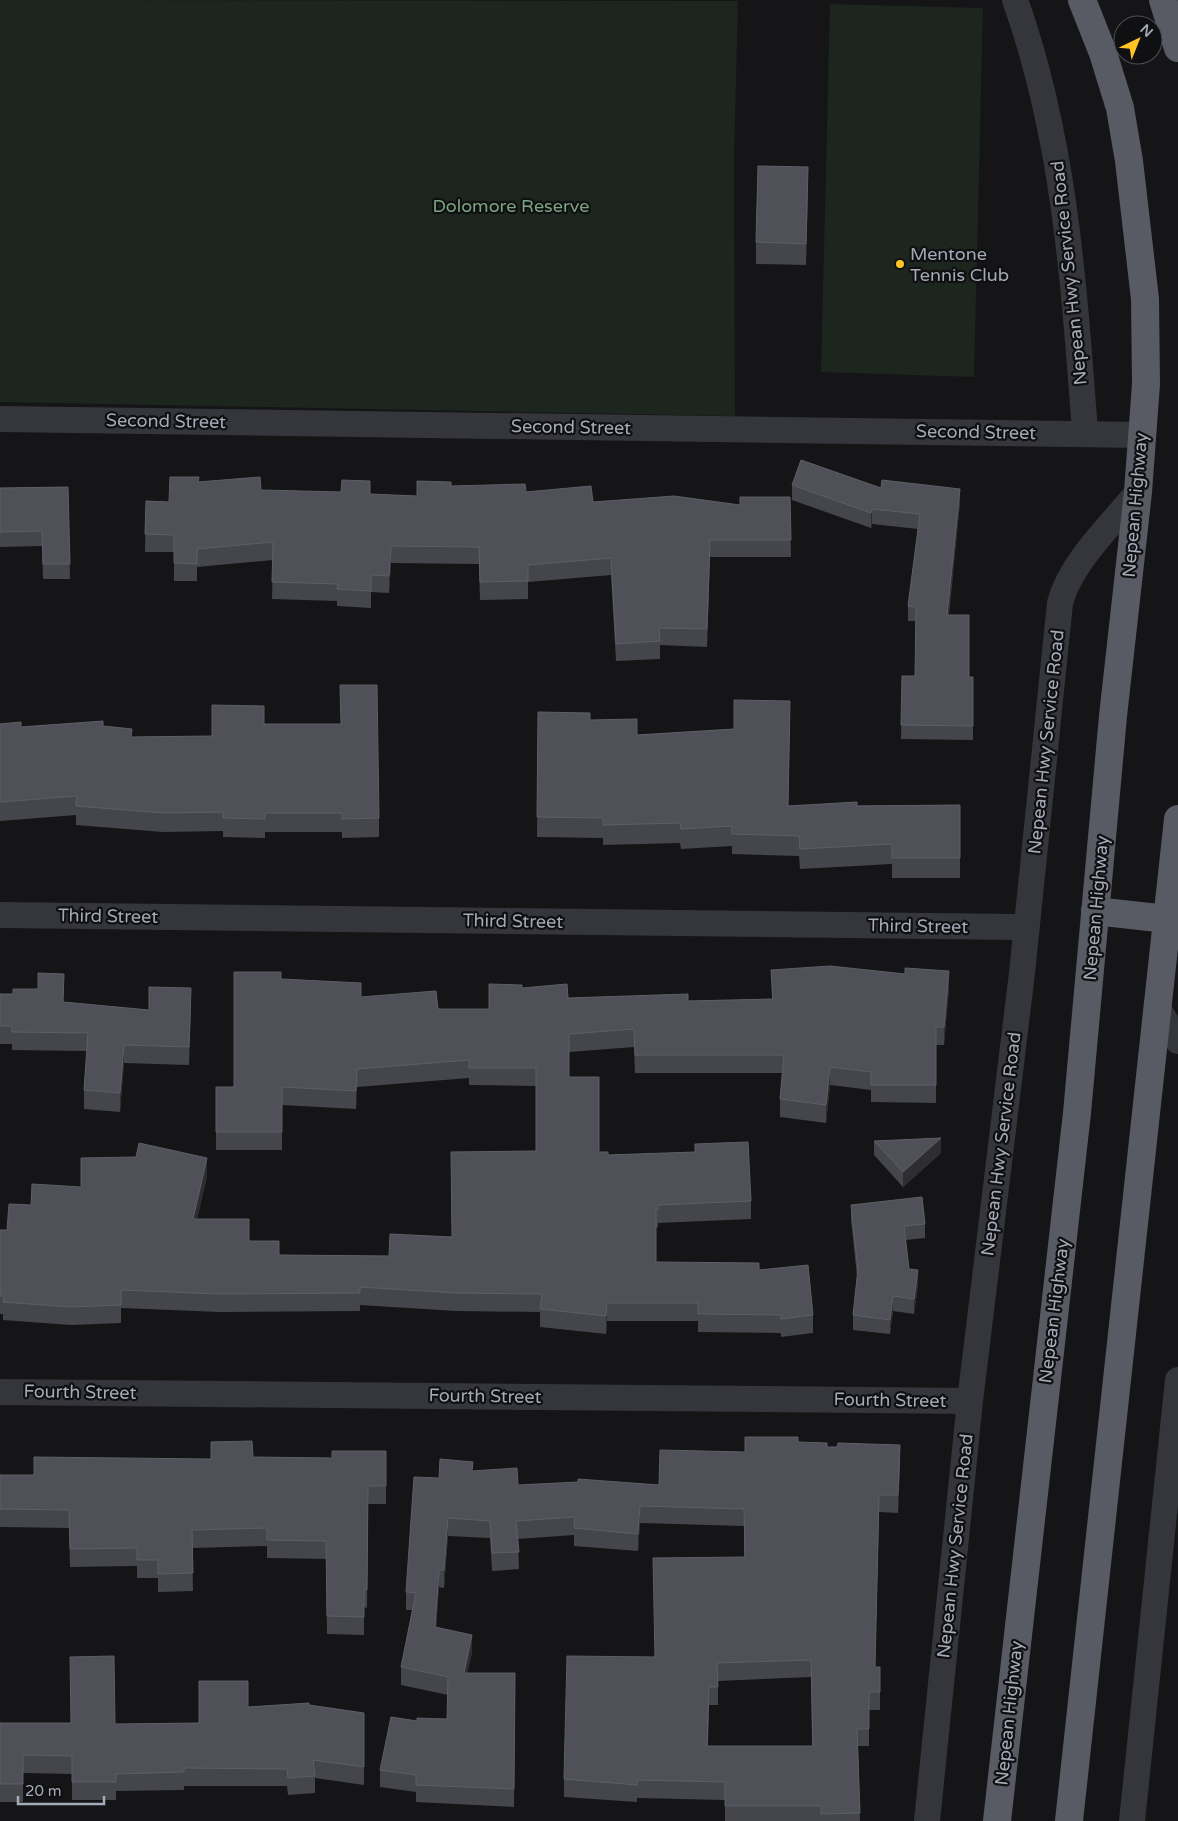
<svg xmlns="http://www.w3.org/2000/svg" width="1178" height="1821" font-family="'Varela Round',sans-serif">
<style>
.green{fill:#1c251e}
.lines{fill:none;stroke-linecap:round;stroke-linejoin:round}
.minor{stroke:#35363c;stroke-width:26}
.trunk{stroke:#595b64;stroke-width:28}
.wall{fill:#45464c;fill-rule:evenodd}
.shaded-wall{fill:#2e2e32}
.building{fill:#505158;stroke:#5d5f67;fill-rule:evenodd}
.poi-dot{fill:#ffc424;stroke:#101012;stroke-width:2}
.labels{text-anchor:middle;stroke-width:4.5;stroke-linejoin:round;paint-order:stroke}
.park-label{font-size:18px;fill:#7aa580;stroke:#101012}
.poi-label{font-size:18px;fill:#a5aab8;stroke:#101012;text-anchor:start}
.street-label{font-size:18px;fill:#a5aab8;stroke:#101012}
</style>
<rect width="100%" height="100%" fill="#151517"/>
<g class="green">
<polygon points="0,0 738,1 734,158 735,416 0,402"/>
<polygon points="830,4 983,8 974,377 821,372"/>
</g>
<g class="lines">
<g class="minor">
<path d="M1015,0C1065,140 1074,286 1085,432"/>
<polyline points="0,419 1142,435"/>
<polyline points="0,915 1026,927"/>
<polyline points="1158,1009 1178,1041"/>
<polyline points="0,1392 970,1401"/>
<path d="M927,1821L970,1401L1022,973L1060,603C1070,563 1112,524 1138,492"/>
<polyline points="1132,1821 1178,1380"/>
</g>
<g class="trunk">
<polyline points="1163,0 1178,48"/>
<polyline points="1095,911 1167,919"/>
<polyline points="997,1821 1077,1113 1113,716 1138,492 1146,384 1145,299 1129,161 1120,108 1103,53 1082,0"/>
<polyline points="1069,1821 1178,819"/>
</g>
</g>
<g class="wall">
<polygon points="808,188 806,265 756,264 756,242"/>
<polygon points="199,482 261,490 417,496 451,486 526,492 593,502 740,505 790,497 791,557 710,557 707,647 660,645 660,659 616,661 611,575 528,582 528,599 480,600 479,564 391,563 389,593 371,592 371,608 337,606 337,601 272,599 273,560 197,567 197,581 174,581 174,552 145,552 146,501 169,502"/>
<polygon points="792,485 881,488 960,503 949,615 969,677 973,677 973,740 901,739 902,676 915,676 916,621 908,621 908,606 918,529 872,524 871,528 792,500"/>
<polygon points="68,487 70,579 43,579 42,546 0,547 0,488"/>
<polygon points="538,712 590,720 637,735 734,729 790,721 788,806 960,805 960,878 892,878 892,864 800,869 799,856 732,854 732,846 681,849 680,843 603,845 603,838 537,837"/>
<polygon points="0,724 21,727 103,726 132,737 212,736 264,724 379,818 379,837 342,838 342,832 265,832 265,838 223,837 223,831 163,832 76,825 76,815 0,821"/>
<polygon points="771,970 949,989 944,1045 936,1045 936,1103 871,1102 871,1090 830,1085 826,1123 780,1117 780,1099 782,1073 635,1073 634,1047 569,1052 569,1077 599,1152 608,1155 695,1152 695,1144 751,1201 751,1219 658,1223 658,1227 656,1228 656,1262 759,1270 813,1315 813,1333 781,1337 781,1333 698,1332 698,1321 607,1321 606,1334 540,1327 540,1312 456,1311 360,1305 360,1311 220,1312 121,1308 121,1323 71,1325 3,1320 3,1314 0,1314 0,1230 7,1230 31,1205 81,1187 207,1176 197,1219 249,1241 279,1255 389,1256 452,1237 536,1151 536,1086 469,1085 469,1078 357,1087 356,1109 282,1105 282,1150 216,1150 216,1087 234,1087 281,979 361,997 438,1009 489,1009 522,988 568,998 688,1001 772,999"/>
<polygon points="0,994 63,1002 149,1010 191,1006 189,1065 124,1063 120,1112 84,1109 84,1090 87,1051 12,1050 12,1044 0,1044"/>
<polygon points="874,1141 941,1153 903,1187 874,1155"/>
<polygon points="851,1205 925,1224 925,1238 906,1240 909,1269 918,1285 914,1314 893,1311 890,1334 853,1330 853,1315 857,1276 851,1220"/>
<polygon points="211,1442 253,1457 332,1458 386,1451 386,1504 368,1504 367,1608 364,1607 364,1635 327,1634 326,1559 267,1558 267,1546 192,1548 193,1591 158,1592 158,1578 137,1578 137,1566 70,1567 69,1528 0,1527 0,1475 34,1475 211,1459"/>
<path d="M798,1442L827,1447L900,1463L898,1513L879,1512L875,1667H880V1710H869V1746H858L860,1821H725V1800L637,1798V1802L564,1797V1779L654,1657L744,1557V1526L640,1523L638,1551L574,1546V1535L518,1539L519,1569L492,1571L490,1538L448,1536L444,1588L439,1587L436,1627L472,1652L467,1673H515L514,1807L416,1802V1792L380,1787V1770L417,1721L447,1719L448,1695L401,1685V1667L412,1610H406V1592L439,1478L473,1471L518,1485H659L745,1452ZM811,1677L812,1746H708L709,1705H718V1681Z"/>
<polygon points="309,1705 364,1713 364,1785 315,1778 315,1793 288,1795 287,1786 184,1786 184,1790 116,1791 116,1800 72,1800 72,1774 23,1773 23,1802 0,1802 0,1723 115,1724 199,1723 248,1707"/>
</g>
<g class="shaded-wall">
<polygon points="808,167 808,188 806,265 806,244"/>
<polygon points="960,489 960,503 947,629 947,615"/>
<polygon points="872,509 872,524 871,528 871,513"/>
<polygon points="710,540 710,557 707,647 707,629"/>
<polygon points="391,546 391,563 389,593 389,576"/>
<polygon points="949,971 949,989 944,1045 944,1027"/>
<polygon points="191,988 191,1006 189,1065 189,1047"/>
<polygon points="124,1045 124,1063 120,1112 120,1093"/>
<polygon points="830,1067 830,1085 826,1123 826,1105"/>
<polygon points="357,1069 357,1087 356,1109 356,1091"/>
<polygon points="941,1138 941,1153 903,1187 903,1172"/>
<polygon points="207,1158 207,1176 193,1237 193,1219"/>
<polygon points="918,1270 918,1285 914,1314 914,1299"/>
<polygon points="893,1296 893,1311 890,1334 890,1320"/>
<polygon points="607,1303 607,1321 606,1334 606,1316"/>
<polygon points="900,1445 900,1463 898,1513 898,1495"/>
<polygon points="640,1506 640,1523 638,1551 638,1534"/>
<polygon points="448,1518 448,1536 444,1588 444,1570"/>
<polygon points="439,1570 439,1587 435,1645 435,1627"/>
<polygon points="472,1635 472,1652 464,1690 464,1673"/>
</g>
<g class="building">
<polygon points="758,166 808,167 806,244 756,242"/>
<polygon points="801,460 881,488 882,480 960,489 947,615 969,615 969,677 973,677 973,726 901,725 902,676 915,676 916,607 908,606 920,514 872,509 871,513 792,485"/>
<polygon points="170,477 199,477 198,482 260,477 261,490 341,492 342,480 370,481 370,494 417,496 417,481 451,482 451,486 525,484 526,492 591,486 593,502 674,496 740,505 740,497 790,497 791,540 710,540 707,629 659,628 660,641 616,644 611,558 528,565 528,581 480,582 479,547 391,546 389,576 371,575 371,591 337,589 338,584 272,582 273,542 197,549 197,564 174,563 174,535 145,534 146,501 169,502"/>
<polygon points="68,487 70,564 43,564 42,531 0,532 0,488"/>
<polygon points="340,685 377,685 379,818 342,819 342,813 265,813 265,819 223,818 223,812 163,813 76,806 77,796 0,802 0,724 21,722 21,727 103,721 103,726 132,729 131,737 212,736 212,705 264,706 264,724 341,724"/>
<polygon points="734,700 790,701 788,806 857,802 857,806 960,805 960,858 892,858 892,844 800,849 799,836 732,834 732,826 681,829 680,823 603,825 603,818 537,817 538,712 590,713 590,720 637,719 637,735 734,729"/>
<polygon points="830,966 905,974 905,968 949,971 944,1027 936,1027 936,1085 871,1085 871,1072 830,1067 826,1105 780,1099 784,1055 635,1055 634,1029 569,1034 569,1077 599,1077 599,1152 608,1152 608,1155 695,1152 695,1144 748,1142 751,1201 658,1205 658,1210 656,1210 656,1262 759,1263 759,1270 808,1265 813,1315 781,1319 781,1315 698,1314 698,1303 607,1303 606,1316 540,1309 542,1294 456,1293 360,1287 360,1293 220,1294 121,1290 121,1305 71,1307 3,1302 4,1296 0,1296 0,1230 7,1230 9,1204 31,1205 32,1184 81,1187 81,1158 136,1157 139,1143 207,1158 193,1219 249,1219 249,1241 279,1241 279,1255 389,1256 390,1234 452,1237 451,1152 536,1151 536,1068 469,1068 469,1060 357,1069 356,1091 282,1087 282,1132 216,1132 216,1087 234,1087 234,972 281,972 281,979 361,983 361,997 436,991 438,1009 489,1009 489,984 522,985 522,988 567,984 568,998 688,994 688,1001 773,999 771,970"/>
<polygon points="38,973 64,974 63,1002 149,1010 149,987 191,988 189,1047 124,1045 120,1093 84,1090 88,1033 12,1032 12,1026 0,1026 0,994 13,994 13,989 38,989"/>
<polygon points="941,1138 903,1172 874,1141"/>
<polygon points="922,1197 925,1224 904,1226 909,1269 918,1270 914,1299 893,1296 890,1320 853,1315 858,1269 851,1205"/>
<path d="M745,1437H798V1442L827,1443V1447H837L838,1443L900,1445L898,1495H879L875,1667H880V1692H869V1729H857L860,1813L821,1814V1806H725V1782L637,1780V1785L564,1779L567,1656L655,1657L653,1558L745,1557L744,1509L640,1506L638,1534L574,1528L575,1517L516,1521L519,1552L492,1553L490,1521L448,1518L444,1570H439L435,1627L472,1635L464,1673H515L514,1789L416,1785V1775L380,1770L391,1717L417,1721V1718L447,1719L448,1677L401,1667L416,1593L406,1592L414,1477L439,1478L440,1459L473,1462L472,1471L517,1468L518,1485L578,1482V1479L659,1485L660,1450L745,1452ZM811,1660L813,1746H707L709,1687H718L717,1663Z"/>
<polygon points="252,1441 253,1457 332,1458 332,1451 386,1451 386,1486 368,1486 367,1590 364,1589 364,1617 327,1616 326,1541 267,1540 267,1528 192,1530 193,1573 158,1574 158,1560 137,1560 137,1548 70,1549 69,1510 0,1509 0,1475 34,1475 34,1457 211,1459 211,1442"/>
<polygon points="114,1656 115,1724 199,1723 199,1681 248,1681 248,1707 309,1703 309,1705 364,1713 364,1767 313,1760 315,1776 288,1778 287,1769 184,1768 184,1772 116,1774 116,1782 72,1782 72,1756 23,1755 23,1784 0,1784 0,1723 71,1723 70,1657"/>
</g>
<circle class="poi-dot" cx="900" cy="264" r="5"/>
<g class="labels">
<g class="park-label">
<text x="511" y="212">Dolomore Reserve</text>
</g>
<g class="poi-label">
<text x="910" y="260">Mentone<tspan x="910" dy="21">Tennis Club</tspan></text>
</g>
<g class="street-label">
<text transform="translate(1069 273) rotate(-96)" y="6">Nepean Hwy Service Road</text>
<text transform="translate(166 421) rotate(1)" y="6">Second Street</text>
<text transform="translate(571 427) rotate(1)" y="6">Second Street</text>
<text transform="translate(976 432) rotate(1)" y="6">Second Street</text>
<text transform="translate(1135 505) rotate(-85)" y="6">Nepean Highway</text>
<text transform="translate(1046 742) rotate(-84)" y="6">Nepean Hwy Service Road</text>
<text transform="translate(1096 908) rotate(-85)" y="6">Nepean Highway</text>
<text transform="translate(108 916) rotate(1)" y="6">Third Street</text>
<text transform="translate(513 921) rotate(1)" y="6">Third Street</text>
<text transform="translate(918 926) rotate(1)" y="6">Third Street</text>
<text transform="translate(1001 1144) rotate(-83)" y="6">Nepean Hwy Service Road</text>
<text transform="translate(1054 1311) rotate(-83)" y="6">Nepean Highway</text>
<text transform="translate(80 1392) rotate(1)" y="6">Fourth Street</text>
<text transform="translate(485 1396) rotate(1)" y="6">Fourth Street</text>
<text transform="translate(890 1400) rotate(1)" y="6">Fourth Street</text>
<text transform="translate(955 1546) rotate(-84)" y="6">Nepean Hwy Service Road</text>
<text transform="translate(1009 1713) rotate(-84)" y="6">Nepean Highway</text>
</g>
</g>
<g transform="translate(1138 40) rotate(43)"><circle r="24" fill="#101012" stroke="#4c4e54"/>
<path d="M0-4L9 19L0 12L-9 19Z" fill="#ffc424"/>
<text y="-8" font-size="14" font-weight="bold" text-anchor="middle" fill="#a5aab8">N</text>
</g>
<path d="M18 1796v8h86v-8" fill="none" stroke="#a5aab8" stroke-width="2.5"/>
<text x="25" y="1796" font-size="15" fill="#a5aab8" stroke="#101012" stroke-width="4" paint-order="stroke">20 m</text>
</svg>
